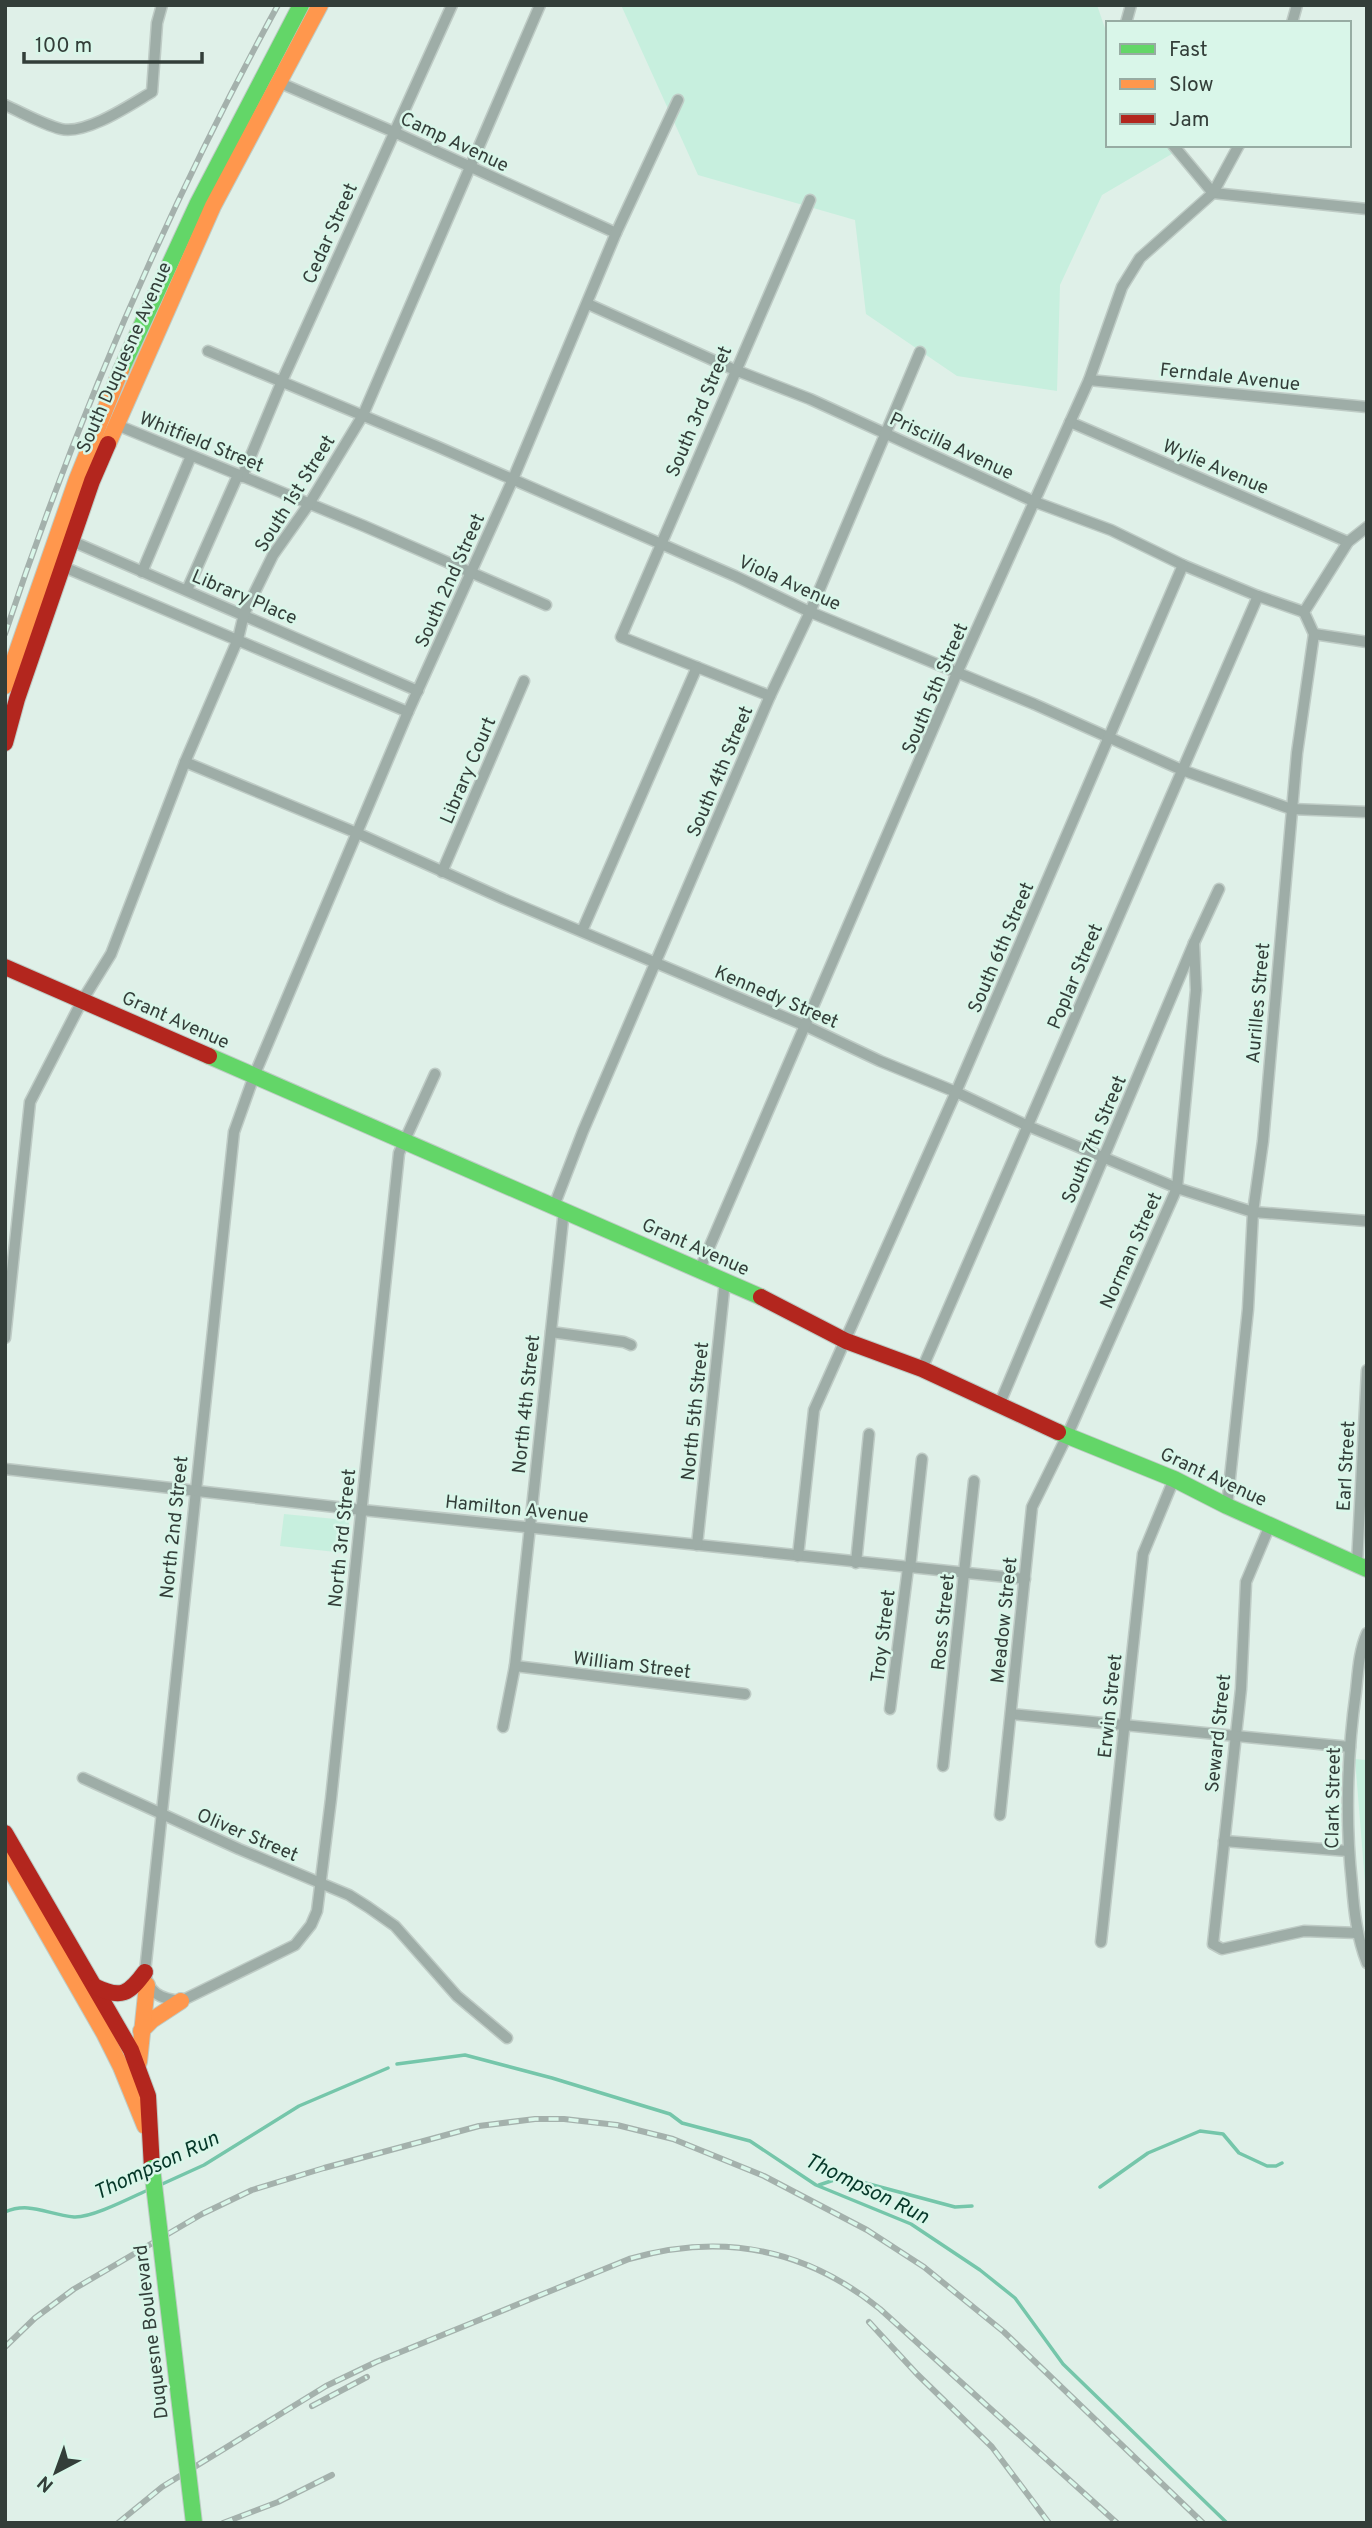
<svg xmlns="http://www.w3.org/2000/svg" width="1372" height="2528" font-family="Overpass,sans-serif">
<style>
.green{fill:#c7efde}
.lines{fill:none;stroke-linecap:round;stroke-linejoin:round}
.stream{stroke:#75c6aa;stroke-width:3.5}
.street-casing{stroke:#becbc5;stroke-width:13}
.fast-casing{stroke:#becbc5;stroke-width:18}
.slow-casing{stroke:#becbc5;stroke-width:18}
.jam-casing{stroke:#becbc5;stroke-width:18}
.street{stroke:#9eada7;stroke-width:10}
.fast{stroke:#63d668;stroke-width:16}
.slow{stroke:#ff974d;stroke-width:16}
.jam{stroke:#b3261e;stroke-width:16}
.rail-casing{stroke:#a4b1ac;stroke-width:6}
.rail{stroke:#d9f6e9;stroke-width:3.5;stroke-dasharray:10;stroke-linecap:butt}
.fast-bridge-casing{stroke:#becbc5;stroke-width:18;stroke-linecap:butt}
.fast-bridge{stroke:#63d668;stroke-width:16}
.labels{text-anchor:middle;stroke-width:5;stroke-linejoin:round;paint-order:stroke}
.street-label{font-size:19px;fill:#333e39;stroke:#d9f6e9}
.water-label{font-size:21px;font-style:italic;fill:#053728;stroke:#d9f6e9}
</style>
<rect width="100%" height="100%" fill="#dff0e8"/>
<g class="green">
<polygon points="621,5 1097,5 1108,37 1108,145 1187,145 1102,195 1060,285 1057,391 957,376 866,314 855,220 698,175"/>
<polygon points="284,1514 346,1520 349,1523 345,1553 280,1546"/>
<polygon points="1355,1759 1367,1760 1367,1907"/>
</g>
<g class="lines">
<g class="stream">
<polyline points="397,2064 465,2055 552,2078 670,2114 682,2123 750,2141 816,2185 911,2224 980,2270 1015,2298 1063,2364 1227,2523"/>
<polyline points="160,2185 204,2165 299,2106 388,2068"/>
<polyline points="819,2185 843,2177 955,2207 972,2206"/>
<polyline points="1100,2187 1148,2153 1200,2131 1223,2134 1239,2153 1267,2166 1276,2166 1282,2163"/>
<path d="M5,2212C30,2201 48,2215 74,2217C92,2218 132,2197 150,2189"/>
</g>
<defs>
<g id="street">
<polyline points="1126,23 1131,5"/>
<polyline points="1292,23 1297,5"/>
<polyline points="278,82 394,132 616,233"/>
<path d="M5,105C23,113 42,124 61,129C86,135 130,105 152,92L157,23L162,5"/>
<polyline points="1173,145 1213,193 1367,209"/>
<polyline points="588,304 735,370 810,399 1035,502 1111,530 1183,565 1258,596 1304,612"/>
<polyline points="208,351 436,446 735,576 810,612 1034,704 1182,770 1291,809 1367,812"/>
<polyline points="1089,380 1367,407"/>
<polyline points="1070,422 1348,542"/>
<polyline points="117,425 364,526 546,605"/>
<polyline points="242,477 282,381 452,5"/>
<polyline points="67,539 418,691"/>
<polyline points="59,565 408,712"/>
<polyline points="142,572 191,456"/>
<polyline points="187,590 238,475"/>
<polyline points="1314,634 1367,642"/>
<polyline points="770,696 621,637 810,200"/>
<polyline points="185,762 357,833 504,899 806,1026 880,1061 956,1092 1028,1126 1177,1188 1253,1212 1367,1221"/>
<polyline points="442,872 524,681"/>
<polyline points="582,931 697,667"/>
<path d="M435,1074L399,1153L331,1799L317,1911L311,1925L295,1945L181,2001C160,1999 148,1993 145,1972L234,1132L254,1076L408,712L513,479L616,233L678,100"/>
<polyline points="554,1206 583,1131 770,696 810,612 920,352"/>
<polyline points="699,1271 957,673 1089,380 1122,287 1140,258 1213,193 1239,145"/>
<polyline points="551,1332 624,1342 631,1345"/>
<polyline points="5,1338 30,1102 82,1001 111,954 185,762 238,639 244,614 273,555 309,504 363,415 540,5"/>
<polyline points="922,1369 1258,596"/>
<polyline points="1000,1403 1194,943 1219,889"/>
<polyline points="5,1469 362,1510 1025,1579"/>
<polyline points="1227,1506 1248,1309 1253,1212 1263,1141 1297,753 1314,634 1304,612 1348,542 1367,527"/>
<polyline points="1270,1525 1246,1582 1241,1689 1213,1944 1222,1949 1304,1931 1358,1933"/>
<polyline points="697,1545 725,1281"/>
<polyline points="798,1556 814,1410 956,1092 1183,565"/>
<polyline points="856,1563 869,1434"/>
<polyline points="1357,1564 1367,1370"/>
<polyline points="910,1568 922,1459"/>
<path d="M1367,1633C1359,1651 1358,1672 1356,1691C1347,1756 1345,1819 1352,1884C1354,1911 1357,1938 1367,1963"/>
<polyline points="515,1666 745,1694"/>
<polyline points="890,1709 908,1568"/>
<polyline points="1011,1714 1350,1747"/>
<polyline points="503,1727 515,1666 564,1210"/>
<polyline points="943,1766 974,1481"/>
<polyline points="83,1778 239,1849 349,1895 368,1907 395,1926 457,1996 507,2038"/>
<polyline points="1000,1815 1032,1507 1067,1436 1177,1188 1196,990 1194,943"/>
<polyline points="1224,1841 1348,1851"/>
<polyline points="1101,1942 1143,1554 1174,1479"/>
</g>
<g id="fast">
<polyline points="121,370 197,205 301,5"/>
<polyline points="209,1056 761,1297"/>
<polyline points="1058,1432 1174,1479 1227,1506 1367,1569"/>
</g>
<g id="slow">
<polyline points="108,444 213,206 320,5"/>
<polyline points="5,686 77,479 121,370"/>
<polyline points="5,1860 104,2033 121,2067 145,2126"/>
<polyline points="141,2031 152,2020 181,2001"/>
<polyline points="139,2062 147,1985"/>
</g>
<g id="jam">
<polyline points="5,743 17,699 92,481 108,444"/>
<polyline points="5,967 209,1056"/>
<polyline points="761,1297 846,1341 922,1369 1058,1432"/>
<polyline points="5,1833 131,2050 148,2096 152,2168"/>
<path d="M96,1987C121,1999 129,1994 145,1972"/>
</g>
</defs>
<use href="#street" class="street-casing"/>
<use href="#fast" class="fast-casing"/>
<use href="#slow" class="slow-casing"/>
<use href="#jam" class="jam-casing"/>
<use href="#street" class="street"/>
<use href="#fast" class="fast"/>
<use href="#slow" class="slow"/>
<use href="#jam" class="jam"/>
<defs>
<g id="rail">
<path d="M5,634C77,417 168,206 278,5"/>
<polyline points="869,2322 917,2374 992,2447 1049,2523"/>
<polyline points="5,2347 35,2318 74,2289 202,2214 252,2190 324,2168 479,2126 535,2119 564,2119 617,2125 673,2139 764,2176 867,2230 924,2267 1004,2332 1203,2523"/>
<polyline points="312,2406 367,2377"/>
<path d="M118,2523L162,2487L326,2386L376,2362L629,2259C722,2232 805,2248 880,2309L1117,2523"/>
<polyline points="223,2523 278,2502 332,2475"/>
</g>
</defs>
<use href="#rail" class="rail-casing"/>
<use href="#rail" class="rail"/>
<defs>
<polyline id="fast-bridge" points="152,2168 194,2523"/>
</defs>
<use href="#fast-bridge" class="fast-bridge-casing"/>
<use href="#fast-bridge" class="fast-bridge"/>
</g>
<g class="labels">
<g class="street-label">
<text transform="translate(455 141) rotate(25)" y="7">Camp Avenue</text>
<text transform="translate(329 233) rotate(-66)" y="7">Cedar Street</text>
<text transform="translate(123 357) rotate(-66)" y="7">South Duquesne Avenue</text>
<text transform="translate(1230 376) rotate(6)" y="7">Ferndale Avenue</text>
<text transform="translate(698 411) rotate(-67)" y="7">South 3rd Street</text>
<text transform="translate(202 441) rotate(22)" y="7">Whitfield Street</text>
<text transform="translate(952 445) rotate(25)" y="7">Priscilla Avenue</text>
<text transform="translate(1216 466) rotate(23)" y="7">Wylie Avenue</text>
<text transform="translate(294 493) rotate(-58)" y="7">South 1st Street</text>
<text transform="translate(449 580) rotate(-66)" y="7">South 2nd Street</text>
<text transform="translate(790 582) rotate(24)" y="7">Viola Avenue</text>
<text transform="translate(245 596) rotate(23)" y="7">Library Place</text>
<text transform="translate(934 688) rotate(-67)" y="7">South 5th Street</text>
<text transform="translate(467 770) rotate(-67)" y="7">Library Court</text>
<text transform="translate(719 771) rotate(-67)" y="7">South 4th Street</text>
<text transform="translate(1000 947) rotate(-67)" y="7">South 6th Street</text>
<text transform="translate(1074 976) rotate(-67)" y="7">Poplar Street</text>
<text transform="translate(777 996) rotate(23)" y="7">Kennedy Street</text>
<text transform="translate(1257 1003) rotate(-85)" y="7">Aurilles Street</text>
<text transform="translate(176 1019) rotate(24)" y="7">Grant Avenue</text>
<text transform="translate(1093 1139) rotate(-67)" y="7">South 7th Street</text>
<text transform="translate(696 1246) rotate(24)" y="7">Grant Avenue</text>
<text transform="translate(1130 1250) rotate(-66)" y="7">Norman Street</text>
<text transform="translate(525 1404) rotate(-84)" y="7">North 4th Street</text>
<text transform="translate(694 1411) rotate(-84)" y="7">North 5th Street</text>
<text transform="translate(1345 1466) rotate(-87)" y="7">Earl Street</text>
<text transform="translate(1214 1476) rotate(25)" y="7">Grant Avenue</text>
<text transform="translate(517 1508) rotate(6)" y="7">Hamilton Avenue</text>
<text transform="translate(173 1527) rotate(-84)" y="7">North 2nd Street</text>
<text transform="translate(341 1538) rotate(-84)" y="7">North 3rd Street</text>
<text transform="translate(1003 1620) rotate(-84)" y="7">Meadow Street</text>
<text transform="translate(942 1622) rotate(-84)" y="7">Ross Street</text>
<text transform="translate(882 1636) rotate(-83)" y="7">Troy Street</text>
<text transform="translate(632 1664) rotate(7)" y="7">William Street</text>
<text transform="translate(1109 1706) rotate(-84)" y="7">Erwin Street</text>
<text transform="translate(1217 1733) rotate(-84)" y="7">Seward Street</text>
<text transform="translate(1332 1798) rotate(-89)" y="7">Clark Street</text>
<text transform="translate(248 1834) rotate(23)" y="7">Oliver Street</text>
<text transform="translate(150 2332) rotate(-97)" y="7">Duquesne Boulevard</text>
</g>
<g class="water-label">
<text transform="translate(156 2165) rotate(-25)" y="7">Thompson Run</text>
<text transform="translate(867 2188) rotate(26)" y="7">Thompson Run</text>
</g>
</g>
<rect width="1372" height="2528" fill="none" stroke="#333e39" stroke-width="14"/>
<rect x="1106" y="21" width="245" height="126" fill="#d9f6e9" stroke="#97aca3" stroke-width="2"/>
<rect x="1120" y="44" width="35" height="10" fill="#63d668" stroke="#97aca3" stroke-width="2"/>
<text x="1169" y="56" font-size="21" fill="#333e39">Fast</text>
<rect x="1120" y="79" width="35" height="10" fill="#ff974d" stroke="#97aca3" stroke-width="2"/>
<text x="1169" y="91" font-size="21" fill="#333e39">Slow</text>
<rect x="1120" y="114" width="35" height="10" fill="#b3261e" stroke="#97aca3" stroke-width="2"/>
<text x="1169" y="126" font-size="21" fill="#333e39">Jam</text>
<g transform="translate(56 2472) rotate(221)" stroke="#d9f6e9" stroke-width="5" paint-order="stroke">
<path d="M0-5L12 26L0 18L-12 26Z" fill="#333e39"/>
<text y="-10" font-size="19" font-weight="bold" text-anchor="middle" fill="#333e39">N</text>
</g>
<path d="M24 52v10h178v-10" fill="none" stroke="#333e39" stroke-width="3.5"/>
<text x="35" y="52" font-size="21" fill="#333e39" stroke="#d9f6e9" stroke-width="5" paint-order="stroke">100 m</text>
</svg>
